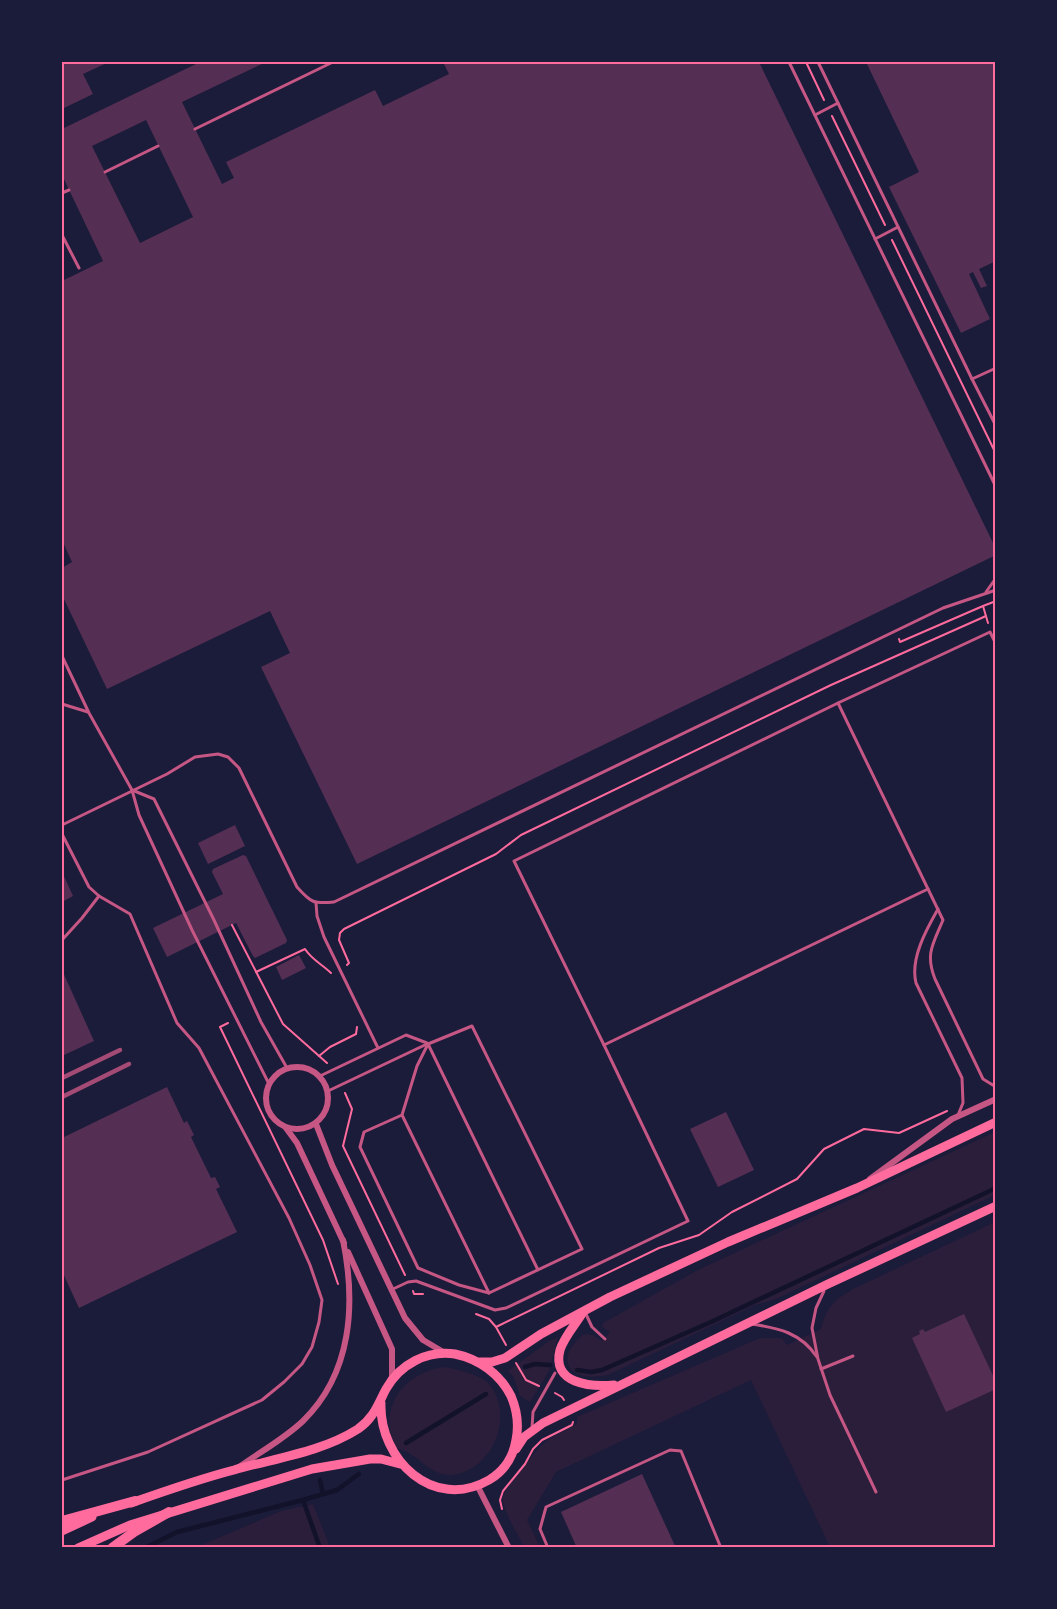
<svg xmlns="http://www.w3.org/2000/svg" width="1057" height="1609" font-family="Raleway,sans-serif">
<style>
.green{fill:#2a1e3b}
.lines{fill:none;stroke-linecap:round;stroke-linejoin:round}
.stream{stroke:#12122b;stroke-width:4.5}
.building{fill:#542f53;fill-rule:evenodd}
.path{stroke:#ff6b9d;stroke-width:2}
.service{stroke:#c65784;stroke-width:3}
.minor{stroke:#c65784;stroke-width:6}
.primary{stroke:#ff6b9d;stroke-width:9}
.motorway{stroke:#ff6b9d;stroke-width:10}
.rail{stroke:#a44b75;stroke-width:4.5}
.neatline{fill:none;stroke:#ff6b9d;stroke-width:2}
</style>
<rect width="100%" height="100%" fill="#1b1b3a"/>
<g class="green">
<path d="M995,1132V1195L776,1299L755,1305L608,1375C571,1383 551,1361 584,1334L593,1335L602,1341L610,1332L602,1327L603,1323L698,1270Z"/>
<path d="M995,1222V1547H830L751,1380L556,1472L527,1520L540,1547H524C519,1536 501,1508 503,1497C505,1488 534,1452 542,1445C551,1436 566,1430 577,1424V1417L760,1338H782L787,1345L821,1329C827,1306 833,1301 853,1289Z"/>
<polygon points="558,1337 549,1371 530,1402 520,1396 513,1376 508,1371 549,1341"/>
<path d="M445,1367C456,1369 481,1375 488,1383C516,1414 493,1471 452,1475C429,1477 417,1451 395,1448C377,1407 404,1372 445,1367Z"/>
<polygon points="313,1504 330,1547 197,1547 281,1511"/>
</g>
<g class="lines">
<g class="stream">
<polyline points="525,1367 535,1364 550,1365"/>
<polyline points="577,1370 591,1372 602,1370 711,1322 996,1188"/>
<polyline points="406,1443 486,1394"/>
<polyline points="320,1480 323,1494"/>
<polyline points="303,1500 337,1490 359,1474"/>
<polyline points="145,1548 177,1532 303,1500 320,1548"/>
</g>
</g>
<g class="building">
<polygon points="62,62 109,62 83,74 93,94 62,109"/>
<path d="M200,62H266L182,102L222,184L234,178L226,162L375,90L383,106L449,74L443,62H759L996,549V555L357,864L261,667L290,653L270,611L107,689L62,595V568L72,562L62,540V281L103,261L62,175V129ZM146,120L193,217L140,243L92,146Z"/>
<polygon points="866,62 996,62 996,261 979,269 987,286 981,288 973,272 969,274 990,319 961,333 889,187 919,172"/>
<polygon points="235,825 245,846 208,864 198,843"/>
<polygon points="243,855 246,856 287,940 286,943 255,958 253,956 236,923 167,957 153,928 223,894 212,872 213,869"/>
<polygon points="62,872 73,896 62,902"/>
<polygon points="299,955 306,968 282,980 276,967"/>
<polygon points="62,970 94,1041 62,1056"/>
<polygon points="167,1087 184,1123 187,1121 194,1135 191,1137 211,1178 215,1177 220,1187 216,1189 237,1232 79,1308 62,1271 62,1138"/>
<polygon points="726,1112 754,1170 718,1187 690,1129"/>
<polygon points="964,1314 996,1382 996,1389 946,1412 912,1338 920,1334 919,1331 923,1329 925,1332"/>
<polygon points="642,1474 676,1548 577,1548 561,1512"/>
</g>
<g class="lines">
<g class="path">
<polyline points="806,62 824,100"/>
<polyline points="832,116 885,225"/>
<polyline points="892,240 996,454"/>
<polyline points="988,623 983,606 996,601"/>
<polyline points="899,639 900,642 983,606"/>
<polyline points="232,925 283,1024 327,1063"/>
<polyline points="347,965 349,963 339,940 340,933 344,929 496,854 521,835 831,685 986,616"/>
<path d="M256,972L305,949C312,960 322,964 331,973"/>
<polyline points="228,1023 220,1027 323,1240 338,1284"/>
<polyline points="319,1056 330,1047 356,1034 357,1027"/>
<polyline points="345,1093 352,1109 343,1146 405,1275"/>
<polyline points="413,1291 414,1294 423,1294"/>
<polyline points="476,1314 489,1319 496,1327 659,1248 699,1235 732,1212 797,1179 824,1149 864,1129 899,1133 947,1111"/>
<polyline points="496,1327 506,1345"/>
<polyline points="516,1363 526,1380 539,1386"/>
<polyline points="555,1393 562,1397 564,1400"/>
<polyline points="502,1509 500,1500 503,1491 525,1464 533,1449 542,1440 572,1425 573,1422"/>
</g>
<g class="service">
<polyline points="789,62 996,487"/>
<polyline points="818,62 972,379"/>
<polyline points="815,115 838,103"/>
<polyline points="195,129 333,62"/>
<polyline points="105,172 158,146"/>
<polyline points="62,193 69,190"/>
<polyline points="62,235 79,268"/>
<polyline points="875,239 898,227"/>
<polyline points="996,368 972,379 996,426"/>
<polyline points="986,592 996,578"/>
<path d="M996,644L990,632L838,703L943,920C933,944 925,954 935,979L983,1079L996,1087"/>
<polyline points="62,656 89,713 132,790 139,815 192,930 269,1084"/>
<polyline points="62,704 88,712"/>
<polyline points="132,790 154,799 213,918 261,1022 287,1068"/>
<path d="M62,825L167,774L195,757L218,754L228,757L239,768L297,887C311,903 314,904 334,902L943,608L996,590"/>
<polyline points="62,834 89,887 99,896 130,914 177,1023 199,1048 289,1218 310,1265 322,1300 319,1322 312,1347 302,1364 284,1382 262,1400 148,1452 62,1480"/>
<polyline points="316,903 317,916 324,937 378,1048"/>
<path d="M938,909C926,930 910,959 916,983L962,1078L963,1103L958,1115"/>
<polyline points="62,940 82,918 99,896"/>
<polyline points="428,1044 417,1066 402,1115 489,1293 582,1249 472,1026 428,1044 538,1270"/>
<polyline points="604,1045 514,861 838,703"/>
<polyline points="320,1076 406,1035 427,1043"/>
<polyline points="328,1091 427,1044"/>
<polyline points="402,1115 364,1132 360,1147 418,1268 459,1285 489,1293"/>
<polyline points="393,1289 408,1282 416,1281 495,1310 506,1308 688,1221 604,1045 928,889"/>
<polyline points="824,1291 816,1308 812,1328 818,1359 830,1395 876,1492"/>
<polyline points="585,1312 592,1327 605,1339"/>
<path d="M751,1324C779,1328 801,1333 817,1357"/>
<polyline points="821,1369 853,1356"/>
<polyline points="532,1428 533,1412 555,1373"/>
<polyline points="548,1548 540,1529 546,1507 670,1450 681,1451 721,1548"/>
</g>
<g class="minor">
<circle cx="297" cy="1098" r="31"/>
<polyline points="316,1124 332,1165 405,1318 423,1340 445,1353"/>
<polyline points="286,1128 297,1143 344,1243"/>
<polyline points="870,1179 952,1119 996,1099"/>
<polyline points="348,1252 392,1349 392,1379"/>
<path d="M239,1467C260,1452 284,1439 303,1421C352,1373 356,1304 343,1240"/>
<polyline points="477,1485 509,1548"/>
</g>
<g class="primary">
<path d="M583,1312C576,1324 564,1337 560,1350C551,1384 591,1387 614,1385"/>
<polyline points="480,1362 492,1362 505,1358 541,1334 610,1297 728,1242 857,1188 996,1122"/>
<polyline points="516,1449 524,1437 543,1423 828,1284 996,1206"/>
<path d="M131,1503C165,1491 199,1479 234,1470C276,1458 322,1452 358,1429C374,1418 378,1404 386,1389C400,1364 427,1350 455,1354C479,1359 500,1374 511,1396C517,1410 519,1425 516,1440C513,1458 504,1471 489,1480C433,1512 379,1459 381,1403"/>
<polyline points="62,1531 92,1517"/>
<polyline points="78,1548 130,1525 312,1469 370,1459 381,1459 400,1464"/>
</g>
<g class="motorway">
<polyline points="62,1521 135,1501"/>
<polyline points="112,1548 134,1532 169,1512"/>
</g>
<g class="rail">
<polyline points="62,1078 120,1050"/>
<polyline points="62,1097 129,1064"/>
</g>
</g>
<rect width="1057" height="1609" fill="none" stroke="#1b1b3a" stroke-width="126"/>
<rect x="63" y="63" width="931" height="1483" class="neatline"/>
</svg>
